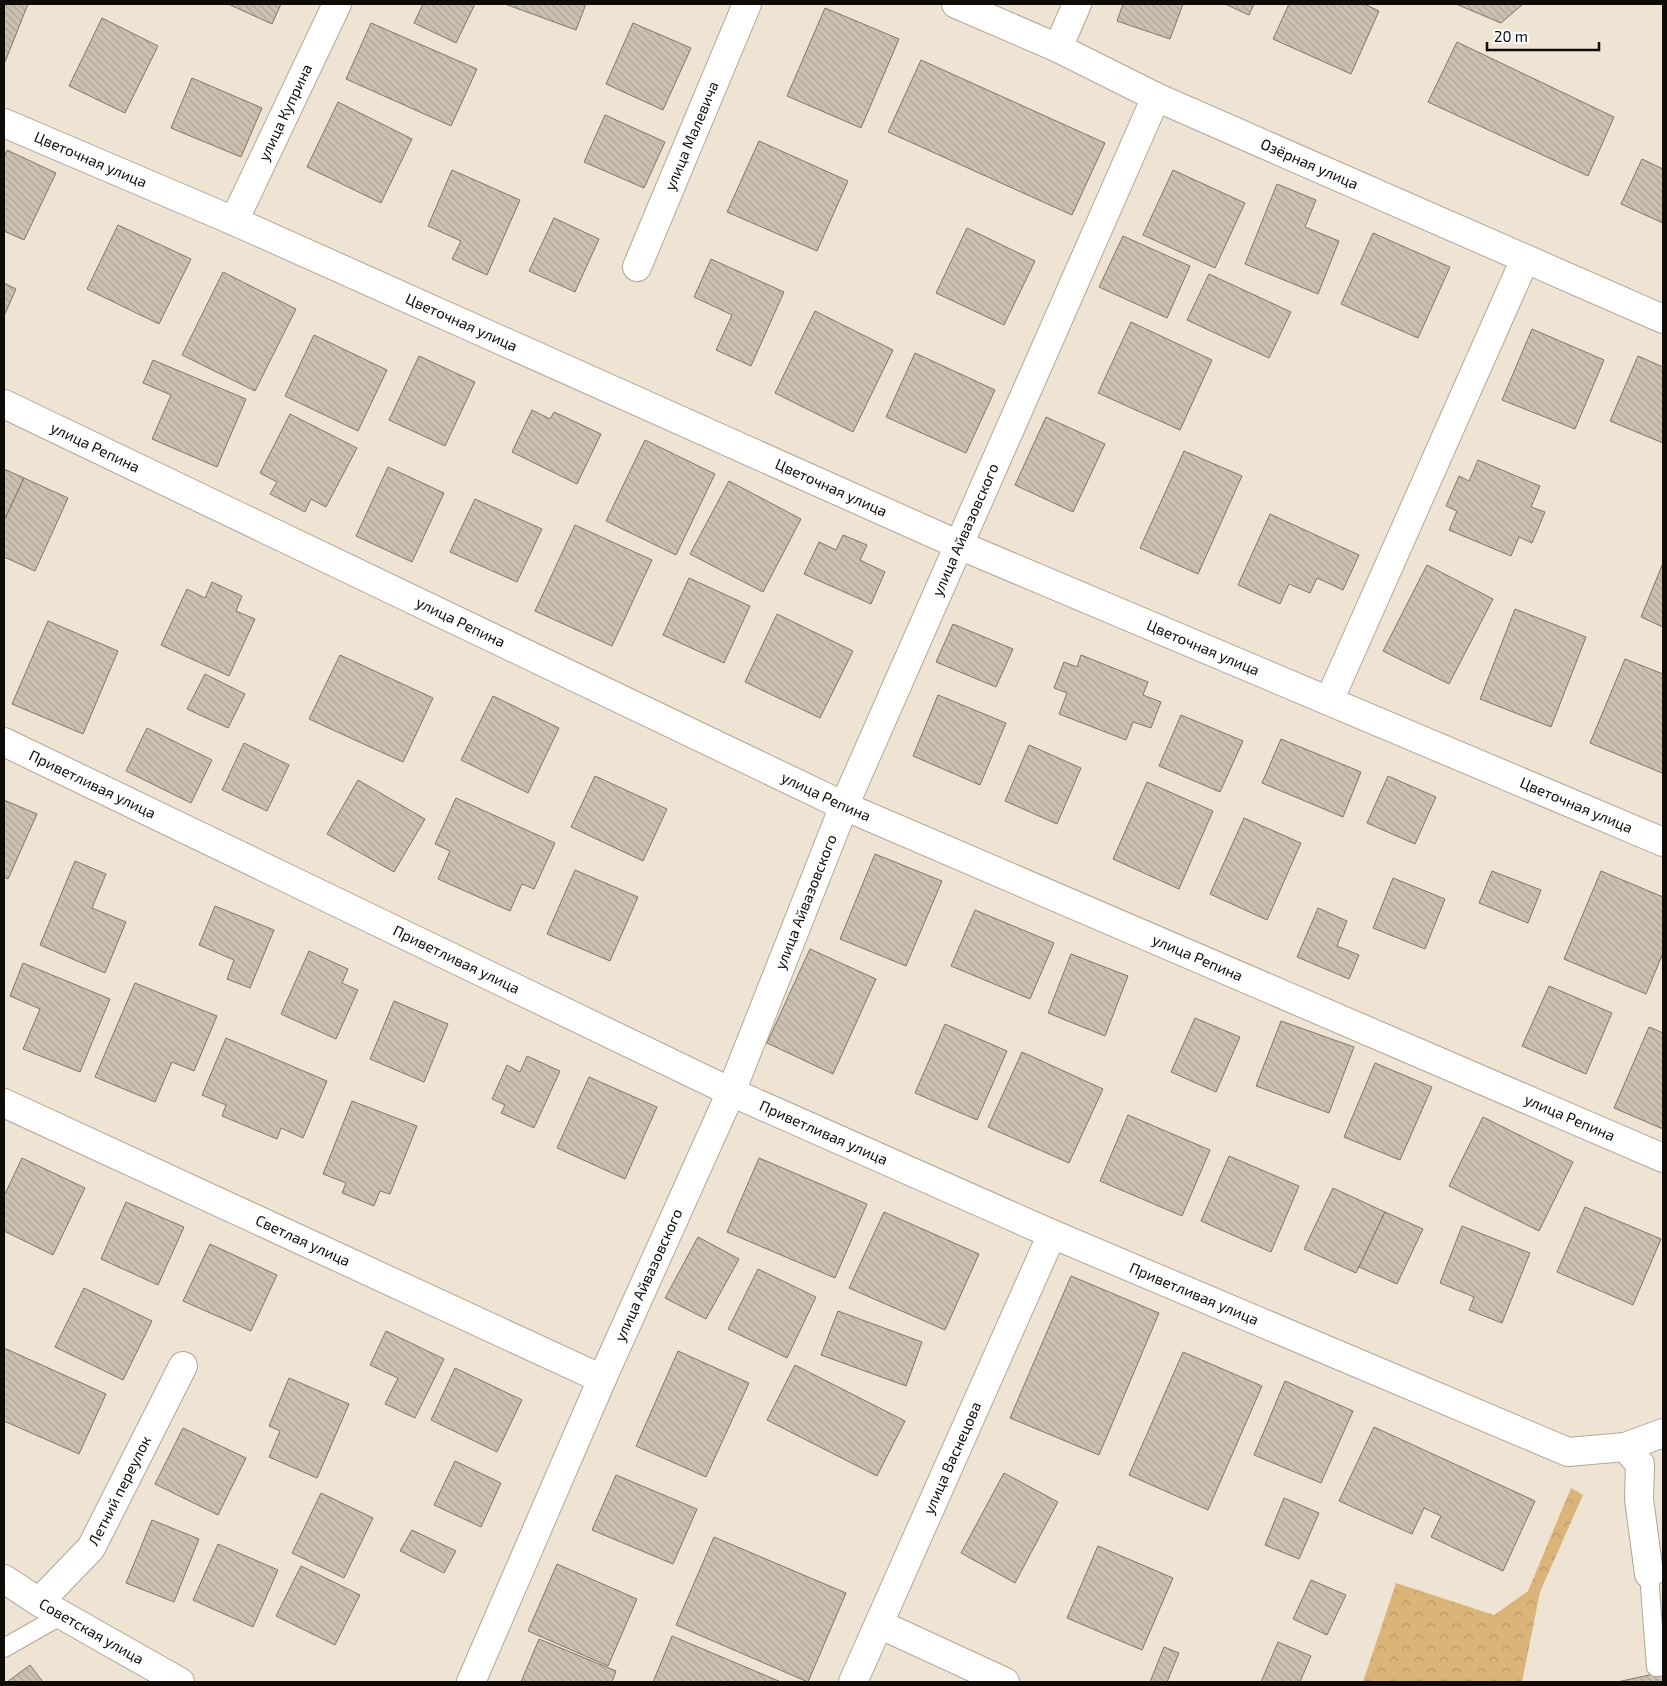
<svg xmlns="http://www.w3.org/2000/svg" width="1667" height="1686" font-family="'Exo 2',sans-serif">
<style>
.forest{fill:url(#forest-crowns)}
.building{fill:url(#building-back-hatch);stroke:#817768}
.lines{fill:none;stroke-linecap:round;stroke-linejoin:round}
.lane-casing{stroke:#b1a696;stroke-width:20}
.street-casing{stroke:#b1a696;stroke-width:30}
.lane{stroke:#fff;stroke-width:18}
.street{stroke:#fff;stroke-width:28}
.labels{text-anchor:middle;stroke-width:4;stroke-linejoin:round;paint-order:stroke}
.street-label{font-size:15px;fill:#0f0b06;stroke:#fff}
</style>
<defs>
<pattern id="forest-crowns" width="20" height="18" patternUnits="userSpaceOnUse" patternTransform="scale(1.25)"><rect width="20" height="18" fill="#dab478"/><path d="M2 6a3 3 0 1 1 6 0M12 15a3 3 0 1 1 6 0" fill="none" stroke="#ba9966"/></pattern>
<pattern id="building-back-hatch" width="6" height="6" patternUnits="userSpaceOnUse" patternTransform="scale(1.25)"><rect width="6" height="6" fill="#ccc1b0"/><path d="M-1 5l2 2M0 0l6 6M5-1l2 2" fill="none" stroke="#aea496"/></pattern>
</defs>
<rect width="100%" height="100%" fill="#efe4d3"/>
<polygon class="forest" points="1571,1488 1583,1495 1540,1592 1522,1682 1363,1682 1396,1583 1494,1615 1528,1591"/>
<g class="building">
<polygon points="4,4 28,4 5,62 4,61"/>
<polygon points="228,4 281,4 272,24"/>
<polygon points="423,4 475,4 456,43 414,23"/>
<polygon points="505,4 586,4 576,30"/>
<polygon points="1123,4 1183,4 1170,39 1117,21"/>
<polygon points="1225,4 1254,4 1249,15"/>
<polygon points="1289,4 1364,4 1379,11 1351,74 1273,39"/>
<polygon points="1456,4 1523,4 1501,23"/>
<polygon points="825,8 899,39 861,128 787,96"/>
<polygon points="102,18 158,46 125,113 69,86"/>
<polygon points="371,23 477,69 451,126 346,79"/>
<polygon points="633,23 691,48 663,110 606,84"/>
<polygon points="1457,42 1614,117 1588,176 1428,102"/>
<polygon points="921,60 1105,143 1072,215 888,132"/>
<polygon points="192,78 262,108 241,157 171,128"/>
<polygon points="338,102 412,139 381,203 307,167"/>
<polygon points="605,115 665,142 644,188 584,162"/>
<polygon points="759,141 848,181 817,251 727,212"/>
<polygon points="7,150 56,173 24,240 4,231 4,158"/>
<polygon points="1642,159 1663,169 1663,223 1621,204"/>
<polygon points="452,170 520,200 487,275 452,259 461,241 428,226"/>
<polygon points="1173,170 1245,203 1215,268 1143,235"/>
<polygon points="1277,184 1316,200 1305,227 1339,241 1318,294 1245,264"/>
<polygon points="554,218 599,239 575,292 529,271"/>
<polygon points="118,225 191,259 159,324 87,289"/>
<polygon points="967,228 1035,261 1004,325 936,293"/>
<polygon points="1373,233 1450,267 1418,338 1341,304"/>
<polygon points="1123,236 1190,266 1167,318 1099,287"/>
<polygon points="711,259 784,292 751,366 716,350 732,315 694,297"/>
<polygon points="223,272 296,309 255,391 182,355"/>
<polygon points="1209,274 1291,312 1269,358 1187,320"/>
<polygon points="4,283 16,289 4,316"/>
<polygon points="815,311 893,350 853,432 775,393"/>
<polygon points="1131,322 1212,360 1180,430 1098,393"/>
<polygon points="1532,329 1604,360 1575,429 1502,400"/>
<polygon points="314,335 387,370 358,431 285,396"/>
<polygon points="915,353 995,390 966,453 886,417"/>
<polygon points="419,356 475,382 445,446 389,420"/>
<polygon points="1638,356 1663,367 1663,443 1610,421"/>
<polygon points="153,360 246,399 217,467 152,439 171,395 143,383"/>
<polygon points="532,410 550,419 554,412 601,434 577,484 512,452"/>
<polygon points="290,414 357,448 326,507 311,499 305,512 270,494 277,482 260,473"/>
<polygon points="1046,417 1105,444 1073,512 1015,485"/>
<polygon points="645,440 715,474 676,555 606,521"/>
<polygon points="1184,451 1242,476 1198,574 1140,548"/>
<polygon points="1478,460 1540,486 1531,507 1545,512 1532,543 1519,537 1511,556 1449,530 1457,511 1446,506 1459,476 1469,481"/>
<polygon points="388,467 444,493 412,562 356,536"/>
<polygon points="4,469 24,478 4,521"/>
<polygon points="24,478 68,498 35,571 4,557 4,521"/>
<polygon points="729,481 801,519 763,592 690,554"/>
<polygon points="475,499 542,529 517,582 450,552"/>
<polygon points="1270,514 1359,555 1343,590 1317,578 1310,593 1289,584 1280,604 1238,585"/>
<polygon points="575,525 652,560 612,646 535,611"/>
<polygon points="843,535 867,545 860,560 885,572 871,604 804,574 819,542 836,550"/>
<polygon points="1663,563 1663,627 1641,617"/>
<polygon points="1427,565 1493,599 1449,684 1383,651"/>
<polygon points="689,578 750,606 724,663 663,635"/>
<polygon points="212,582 242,596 236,611 255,619 229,676 161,645 187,589 205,598"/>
<polygon points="1515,609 1586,637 1551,727 1480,699"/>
<polygon points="777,614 853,651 820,718 745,682"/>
<polygon points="48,621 118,651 83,734 12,704"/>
<polygon points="953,624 1013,649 996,687 936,662"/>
<polygon points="340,655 433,698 403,762 309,719"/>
<polygon points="1081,655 1148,682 1143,695 1161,702 1151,728 1133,722 1126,740 1059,714 1067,693 1054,688 1064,662 1077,667"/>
<polygon points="1625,659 1663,674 1663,770 1662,773 1590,743"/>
<polygon points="205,674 245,694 228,728 187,709"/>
<polygon points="938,695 1006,723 980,785 913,756"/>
<polygon points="493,696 559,728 528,793 461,760"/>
<polygon points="1181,715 1243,741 1220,792 1159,766"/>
<polygon points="147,728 212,760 191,803 126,771"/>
<polygon points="1281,739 1361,772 1343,817 1262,783"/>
<polygon points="244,743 289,765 267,811 222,790"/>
<polygon points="1029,745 1081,768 1057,824 1005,801"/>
<polygon points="595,776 667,809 643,861 571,827"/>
<polygon points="1388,776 1436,797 1415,844 1367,823"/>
<polygon points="358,780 425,819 394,872 327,834"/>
<polygon points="1147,782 1213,811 1179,889 1113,859"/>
<polygon points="456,798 555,843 534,889 522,884 510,911 438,879 450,851 435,844"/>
<polygon points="4,800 37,814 8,879 4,877"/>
<polygon points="1244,818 1301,843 1267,920 1210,894"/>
<polygon points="875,854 942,881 906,966 840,939"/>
<polygon points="75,861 106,874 92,908 126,922 105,973 40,945"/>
<polygon points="575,870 638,897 610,961 547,934"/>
<polygon points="1492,871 1541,890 1528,923 1479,903"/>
<polygon points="1601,871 1663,897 1663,953 1646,994 1564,959"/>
<polygon points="1393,878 1445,899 1425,949 1373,928"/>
<polygon points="215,906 274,930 250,988 227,979 234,960 199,945"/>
<polygon points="1318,908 1347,921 1337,946 1359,955 1349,979 1297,957"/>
<polygon points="975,910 1054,943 1030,999 951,966"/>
<polygon points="810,949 876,979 833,1074 767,1043"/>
<polygon points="309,951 348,969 342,983 358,990 336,1039 281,1014"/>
<polygon points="1071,954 1128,976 1105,1036 1048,1013"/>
<polygon points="23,963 110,999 80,1072 23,1049 40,1009 10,996"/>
<polygon points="135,983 217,1016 194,1071 172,1062 155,1102 95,1077"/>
<polygon points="1549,986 1612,1013 1586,1074 1522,1046"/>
<polygon points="394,1001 448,1024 424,1082 370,1059"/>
<polygon points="1195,1018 1240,1037 1216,1092 1171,1072"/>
<polygon points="1281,1021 1354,1047 1329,1113 1256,1086"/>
<polygon points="945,1024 1007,1051 977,1120 915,1093"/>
<polygon points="1649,1027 1663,1033 1663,1129 1614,1108"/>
<polygon points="226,1038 327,1081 303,1138 281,1128 277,1139 222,1116 226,1105 202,1095"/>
<polygon points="1022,1052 1103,1089 1069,1163 988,1127"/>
<polygon points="527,1056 560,1071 534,1128 501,1113 505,1105 492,1099 507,1065 520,1072"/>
<polygon points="1375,1063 1432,1087 1400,1160 1344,1137"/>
<polygon points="589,1077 657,1107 625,1179 557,1148"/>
<polygon points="352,1101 417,1126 390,1194 380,1191 374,1206 342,1193 346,1183 323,1174"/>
<polygon points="1128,1115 1210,1150 1182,1216 1100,1181"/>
<polygon points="1483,1117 1573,1162 1539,1231 1449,1186"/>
<polygon points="1229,1156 1299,1186 1271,1252 1201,1221"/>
<polygon points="22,1158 85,1188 53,1255 4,1231 4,1196"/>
<polygon points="759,1158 867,1204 835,1278 727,1232"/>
<polygon points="1333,1188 1385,1212 1356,1273 1304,1249"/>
<polygon points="126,1202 184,1227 158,1285 101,1259"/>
<polygon points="1585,1207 1661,1239 1633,1305 1557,1272"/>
<polygon points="884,1212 979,1254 945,1330 849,1288"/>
<polygon points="1385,1212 1423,1229 1397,1284 1359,1267"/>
<polygon points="1462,1226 1530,1253 1502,1323 1469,1310 1474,1297 1440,1283"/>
<polygon points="698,1237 739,1259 706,1319 665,1298"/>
<polygon points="210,1244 277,1275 251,1331 183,1301"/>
<polygon points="758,1269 816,1297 787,1358 728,1329"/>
<polygon points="1071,1276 1159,1313 1099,1455 1010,1418"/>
<polygon points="84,1288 152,1321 123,1380 55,1347"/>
<polygon points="838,1311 922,1342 906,1386 821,1355"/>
<polygon points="386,1331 444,1359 415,1418 385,1404 398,1378 370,1365"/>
<polygon points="4,1348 106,1394 79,1454 4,1421"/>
<polygon points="678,1351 749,1383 706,1477 636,1446"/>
<polygon points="1183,1352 1262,1386 1208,1510 1129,1475"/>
<polygon points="795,1365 905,1421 877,1476 767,1420"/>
<polygon points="455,1368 522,1400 497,1452 431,1420"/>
<polygon points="289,1378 349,1404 317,1478 269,1457 280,1431 269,1426"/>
<polygon points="1285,1381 1353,1411 1321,1483 1254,1455"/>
<polygon points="1374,1427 1535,1501 1503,1571 1431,1537 1441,1516 1424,1508 1412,1534 1339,1501"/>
<polygon points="183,1428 246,1458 218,1515 155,1484"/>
<polygon points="455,1461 501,1483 481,1527 434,1505"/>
<polygon points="1004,1473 1058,1502 1015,1583 961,1553"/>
<polygon points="616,1475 697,1509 673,1564 592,1530"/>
<polygon points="321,1493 373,1518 344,1578 292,1553"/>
<polygon points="1284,1498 1319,1513 1299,1559 1265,1545"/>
<polygon points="152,1520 199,1539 174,1602 126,1583"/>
<polygon points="412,1530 456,1551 444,1573 400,1551"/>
<polygon points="714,1537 846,1593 808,1682 676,1625"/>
<polygon points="218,1544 278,1570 253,1627 193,1600"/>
<polygon points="1098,1546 1173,1578 1142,1650 1067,1618"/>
<polygon points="557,1564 637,1599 608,1666 528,1631"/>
<polygon points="301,1566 360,1595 335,1645 276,1616"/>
<polygon points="1311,1580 1346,1595 1327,1635 1293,1619"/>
<polygon points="672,1636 781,1682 653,1682"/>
<polygon points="539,1639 616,1671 612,1682 521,1682"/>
<polygon points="1278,1642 1311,1656 1300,1682 1261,1682"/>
<polygon points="1164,1647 1179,1653 1167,1682 1150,1682"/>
<polygon points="30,1665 43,1682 7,1682"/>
<polygon points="1663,1672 1663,1682 1617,1682"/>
</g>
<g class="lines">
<defs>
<g id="lane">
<polyline points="1663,1573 1649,1574 1656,1667 1663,1666"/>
<polyline points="4,1648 62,1615"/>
</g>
<g id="street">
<path id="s1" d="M956,4L1058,48L1156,97L1663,319"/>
<polyline points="1058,48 1077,4"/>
<path id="s2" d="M4,123L234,221L959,545L1663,842"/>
<path id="s3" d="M234,221L337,4"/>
<path id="s4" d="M637,267L747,4"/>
<path id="s5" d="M4,404L844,806L1663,1158"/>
<polyline points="1329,701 1525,259"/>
<path id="s6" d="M4,742L731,1092L1052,1234L1568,1452L1625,1447L1663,1433"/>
<path id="s7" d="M4,1103L602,1379"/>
<polyline points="1625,1447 1640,1464 1639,1499 1649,1574"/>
<path id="s8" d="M4,1579L39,1602L180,1682"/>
<path id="s9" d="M39,1602L91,1548L183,1366"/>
<polyline points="879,1624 1005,1682"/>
<path id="s10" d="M471,1682L602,1379L731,1092L844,806L1156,97"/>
<path id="s11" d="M853,1682L1052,1234"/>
</g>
</defs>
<use href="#lane" class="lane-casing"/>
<use href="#street" class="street-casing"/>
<use href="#lane" class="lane"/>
<use href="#street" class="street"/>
</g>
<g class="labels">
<g class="street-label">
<text dy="5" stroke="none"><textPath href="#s3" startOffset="120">улица Куприна</textPath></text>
<text dy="5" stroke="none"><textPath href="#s4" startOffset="142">улица Малевича</textPath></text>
<text dy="5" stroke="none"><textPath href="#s2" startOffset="94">Цветочная улица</textPath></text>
<text dy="5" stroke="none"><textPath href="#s1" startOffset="388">Озёрная улица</textPath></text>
<text dy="5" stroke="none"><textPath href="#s2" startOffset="499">Цветочная улица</textPath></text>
<text dy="5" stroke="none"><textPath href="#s5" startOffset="101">улица Репина</textPath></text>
<text dy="5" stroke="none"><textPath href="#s2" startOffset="904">Цветочная улица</textPath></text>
<text dy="5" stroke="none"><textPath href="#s10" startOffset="1254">улица Айвазовского</textPath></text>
<text dy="5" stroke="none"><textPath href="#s5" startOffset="506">улица Репина</textPath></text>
<text dy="5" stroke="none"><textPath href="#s2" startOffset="1309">Цветочная улица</textPath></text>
<text dy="5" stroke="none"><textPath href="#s6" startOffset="98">Приветливая улица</textPath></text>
<text dy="5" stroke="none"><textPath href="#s5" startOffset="911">улица Репина</textPath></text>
<text dy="5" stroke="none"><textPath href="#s2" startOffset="1714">Цветочная улица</textPath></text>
<text dy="5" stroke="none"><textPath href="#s10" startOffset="849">улица Айвазовского</textPath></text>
<text dy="5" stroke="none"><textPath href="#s5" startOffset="1316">улица Репина</textPath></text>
<text dy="5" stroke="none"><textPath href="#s6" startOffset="502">Приветливая улица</textPath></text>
<text dy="5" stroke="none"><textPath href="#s5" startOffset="1721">улица Репина</textPath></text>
<text dy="5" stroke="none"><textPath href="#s6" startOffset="908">Приветливая улица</textPath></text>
<text dy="5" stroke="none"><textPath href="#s7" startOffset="329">Светлая улица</textPath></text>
<text dy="5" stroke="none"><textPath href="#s10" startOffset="444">улица Айвазовского</textPath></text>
<text dy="5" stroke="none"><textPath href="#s6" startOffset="1312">Приветливая улица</textPath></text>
<text dy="5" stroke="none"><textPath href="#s11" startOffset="245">улица Васнецова</textPath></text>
<text dy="5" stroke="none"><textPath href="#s9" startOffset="139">Летний переулок</textPath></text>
<text dy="5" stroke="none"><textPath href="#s8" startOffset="102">Советская улица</textPath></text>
</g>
</g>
<rect width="1667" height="1686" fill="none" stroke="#0f0b06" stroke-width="10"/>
<path d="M1487 42v8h112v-8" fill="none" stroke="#0f0b06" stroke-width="2.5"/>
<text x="1494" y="42" font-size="15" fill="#0f0b06" stroke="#ffffff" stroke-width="4" paint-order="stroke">20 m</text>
</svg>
